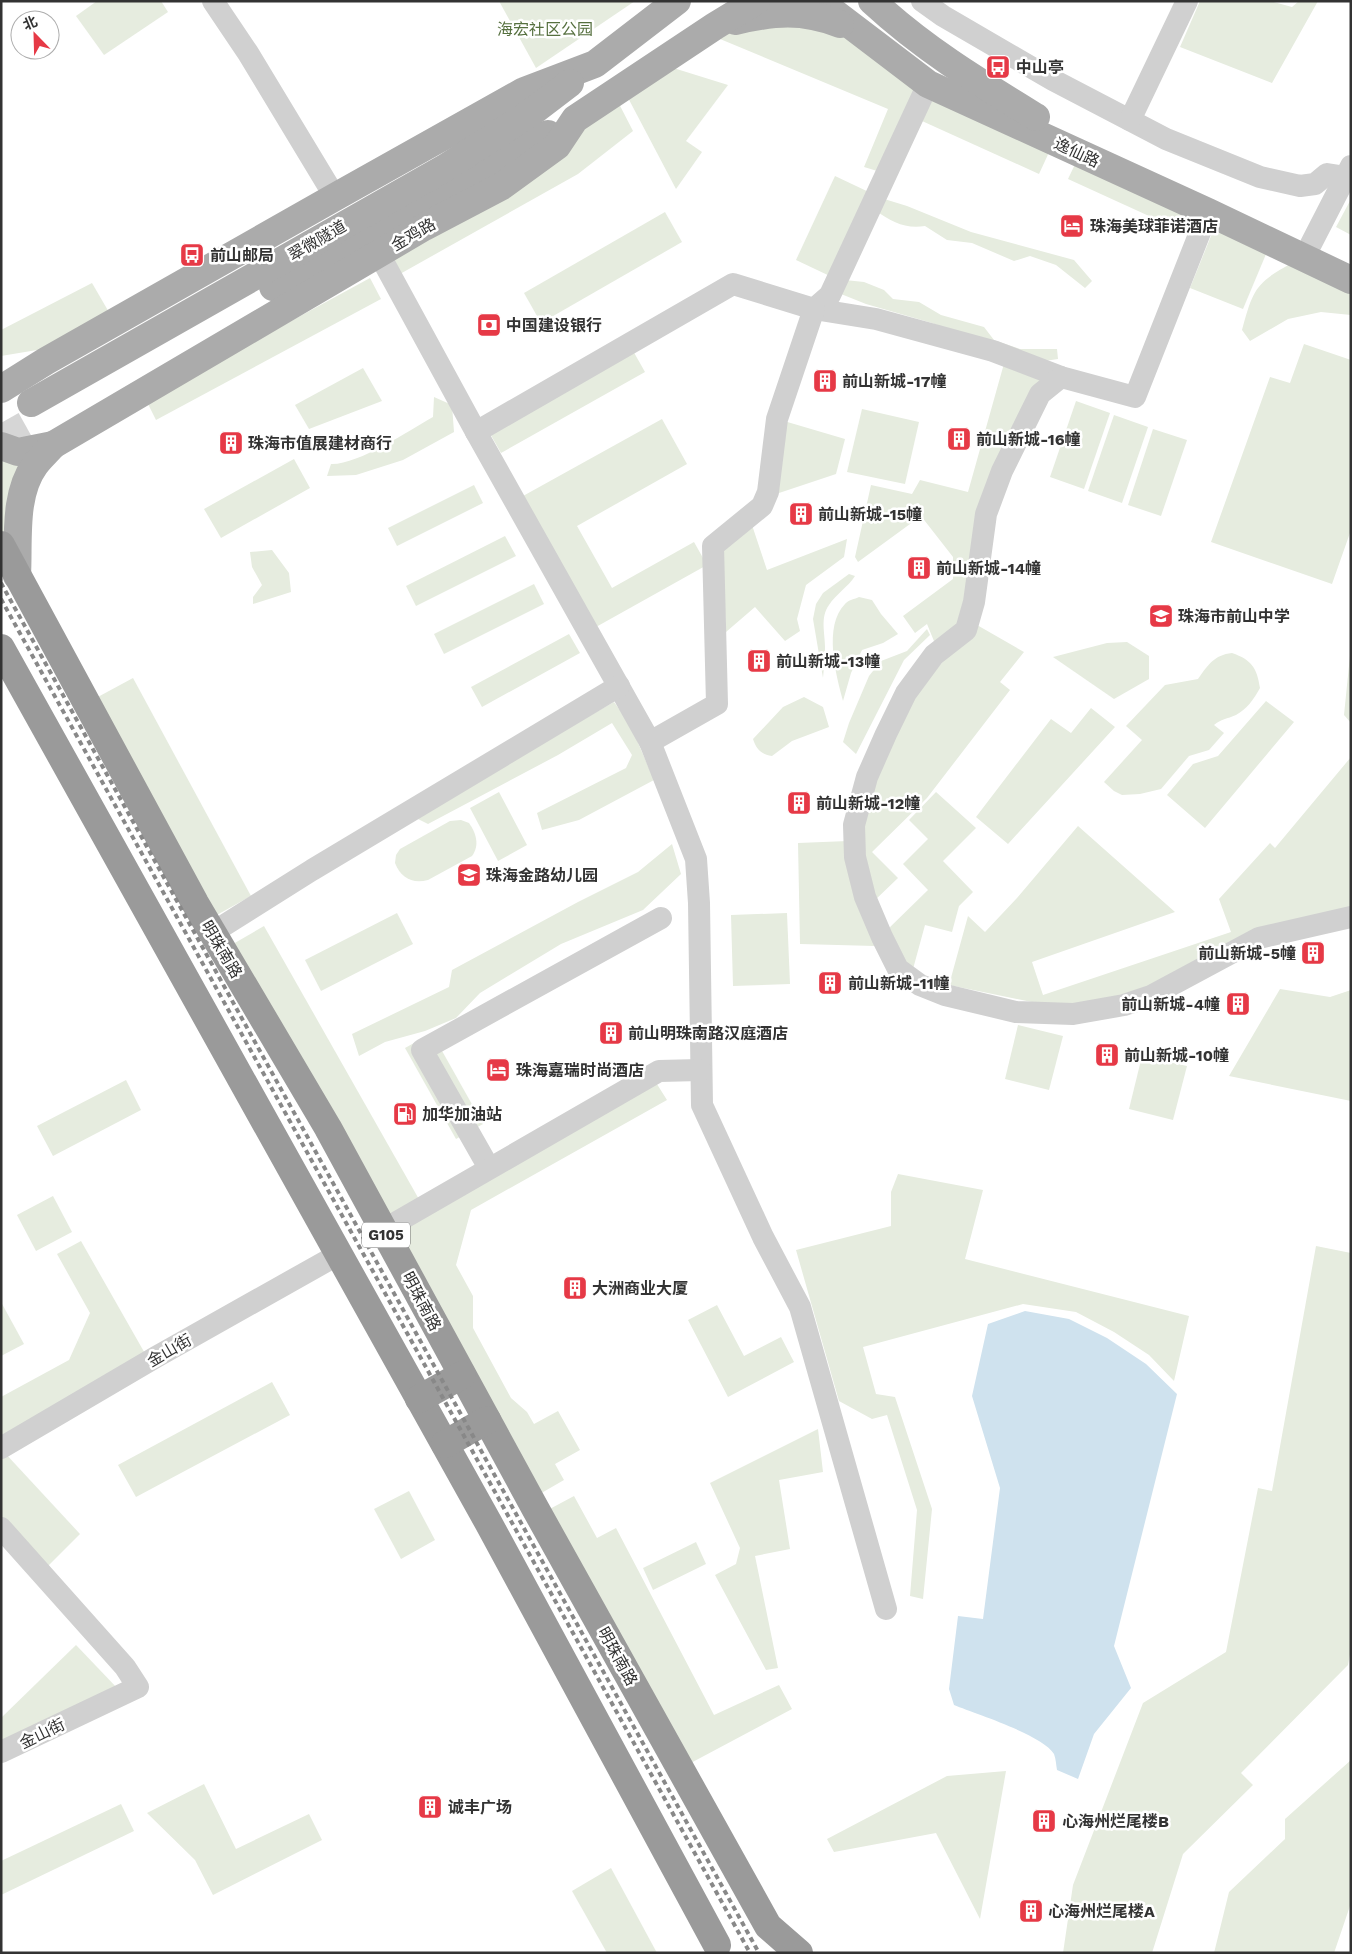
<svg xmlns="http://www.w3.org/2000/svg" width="1352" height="1954" font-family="'Work Sans','Noto Sans SC',sans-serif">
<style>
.green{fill:#e6ecdf}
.water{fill:#cfe2ee}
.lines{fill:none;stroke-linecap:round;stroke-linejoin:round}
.major-tunnel{stroke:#d6d6d6;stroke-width:28;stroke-dasharray:28 14;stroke-linecap:butt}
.minor{stroke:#d0d0d0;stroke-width:22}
.major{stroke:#ababab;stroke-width:28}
.highway{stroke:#9a9a9a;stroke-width:28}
.rail{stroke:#888;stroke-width:4;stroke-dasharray:5 4;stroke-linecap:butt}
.labels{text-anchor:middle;stroke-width:5;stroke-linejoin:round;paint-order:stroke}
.shield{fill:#fff;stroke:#707070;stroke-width:1}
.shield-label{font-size:15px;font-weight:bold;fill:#333}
.park-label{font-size:16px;fill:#56703f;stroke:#fff}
.poi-label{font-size:16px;font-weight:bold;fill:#333;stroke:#fff;text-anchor:start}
.street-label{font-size:16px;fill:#333;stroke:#fff}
</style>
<rect width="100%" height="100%" fill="#fff"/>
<g class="green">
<polygon points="97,1 161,1 168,12 104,55 76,16"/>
<polygon points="499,1 635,1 536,68"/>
<polygon points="1200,1 1270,1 1292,7 1299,1 1318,1 1272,83 1180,47"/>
<polygon points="821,20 923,89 884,173 864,167 888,109 708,34"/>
<polygon points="667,66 728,85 686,141 702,152 676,189 626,94"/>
<polygon points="934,95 1051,148 1039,174 922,121"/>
<polygon points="616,98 633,131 578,174 400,274 390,254"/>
<polygon points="1078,158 1195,210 1184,232 1068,179"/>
<polygon points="835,176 873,194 834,278 796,260"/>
<path d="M881,198L907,206L971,232L1074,260L1092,281L1085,288L1056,265L1030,256L1014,261L972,243L947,240L925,226C905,229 892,222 876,211Z"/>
<polygon points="1351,199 1351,235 1336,227"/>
<polygon points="665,212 682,242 541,323 524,293"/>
<polygon points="1215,226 1269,247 1243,309 1190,288"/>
<path d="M1292,263L1351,293V315L1321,312L1288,319L1250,341L1242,330C1253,290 1255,283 1292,263Z"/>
<polygon points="370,278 381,299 156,420 146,400"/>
<polygon points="845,280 864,282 884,290 893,299 919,302 941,315 984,327 994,340 1020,349 1057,349 1058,359 1031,363 932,323 866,304 841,294"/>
<polygon points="92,283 110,314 43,349 1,356 1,330"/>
<polygon points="1304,344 1351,360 1351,530 1332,584 1211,542 1270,377 1290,383"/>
<polygon points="632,349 645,372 501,453 488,430"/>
<polygon points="1005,360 1048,377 1019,425 960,626 936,646 927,624 915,633 903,616 953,579 953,557 921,516 858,562 855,557 871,485 912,494 920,480 968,492"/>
<polygon points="363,368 382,401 309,429 295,405"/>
<path d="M434,397L452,405L454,432L403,460L356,475L327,476L331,464C358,465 408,431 433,417Z"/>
<polygon points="1076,401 1110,413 1084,489 1050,477"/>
<polygon points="862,409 919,422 905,484 847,472"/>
<polygon points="1114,415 1148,427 1122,503 1088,491"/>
<polygon points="662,419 687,464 577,526 612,588 694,542 707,565 596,627 523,496"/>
<polygon points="784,421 845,439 836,474 776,494"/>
<polygon points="1153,429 1187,440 1161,516 1128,505"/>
<polygon points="1,452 22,456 14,563 1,539"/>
<polygon points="294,459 310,488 221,538 204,509"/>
<polygon points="474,485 483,503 397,546 388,528"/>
<polygon points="751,522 767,570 847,539 844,557 806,585 797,619 800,631 785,641 755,607 726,632 722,549"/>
<polygon points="505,536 516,556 416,606 406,586"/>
<polygon points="272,550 289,573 291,592 253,604 253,597 262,585 252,567 250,552"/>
<path d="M849,574L855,576C848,587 836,594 829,605C820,617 825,633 825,647C825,657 824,667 823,678L813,619L816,604L823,593Z"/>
<polygon points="534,584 544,604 444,654 434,634"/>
<path d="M859,597L872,600L881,614L898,634L883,643L862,650L851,673L843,701C836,675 823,626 845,604C848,600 855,599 859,597Z"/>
<polygon points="977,625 1024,652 1000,682 1010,690 927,798 872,852 898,878 873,902 861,825 873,780 909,698"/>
<polygon points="927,629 930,635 904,660 856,754 843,742 849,723 869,676 881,661 907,651"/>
<polygon points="569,634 580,653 482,707 471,687"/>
<polygon points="1127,642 1149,656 1149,679 1114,699 1053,657 1107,643"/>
<polygon points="1351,646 1351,723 1344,715"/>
<path d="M1232,653C1252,660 1257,668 1260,688C1254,699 1247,709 1236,715C1227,719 1221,719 1214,725L1224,733L1209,750L1189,756L1161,789L1140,794L1122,795L1114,791L1104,782L1142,740L1126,726L1165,685L1198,679C1208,665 1214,655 1232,653Z"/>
<polygon points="133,678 251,896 215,916 96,698"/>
<path d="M804,697L823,707L829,727L792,741L772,756C762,755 756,749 753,739L783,707Z"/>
<polygon points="1266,701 1294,722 1205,828 1167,795 1193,764 1218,756"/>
<polygon points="614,702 630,724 654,780 579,820 542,830 537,813 626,768 632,755 612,723 558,755 428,824 412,816"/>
<polygon points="1091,708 1115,727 1008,844 976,817 1051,719 1071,733"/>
<polygon points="1351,757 1351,908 1122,1000 1046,1005 949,985 968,916 985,932 1017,898 1078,826 1175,912 1032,962 1043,995 1231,932 1219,899 1270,843 1275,848"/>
<polygon points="499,792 527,845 498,861 470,808"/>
<polygon points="936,792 976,828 943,861 973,892 959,906 952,932 925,925 913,969 903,966 886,931 928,890 903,864 928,839 909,820"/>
<path d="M461,820L469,823C476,833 480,845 472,856L428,880C412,884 401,878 395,863L396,855L400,849L450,821Z"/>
<polygon points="848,841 875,946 800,944 798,843"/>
<polygon points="672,844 681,874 643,910 561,944 480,993 456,1018 425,1031 385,1042 359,1056 352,1034 449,987 452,970 578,902 638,872"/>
<polygon points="397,913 413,944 321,991 305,960"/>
<polygon points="787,913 790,984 733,986 731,915"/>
<polygon points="264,926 420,1201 389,1219 233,944"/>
<polygon points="1280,989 1330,997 1351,990 1351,1101 1229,1076"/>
<polygon points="1018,1025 1063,1036 1049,1090 1005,1079"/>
<polygon points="432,1033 483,1124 456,1139 405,1048"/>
<polygon points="1142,1056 1187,1066 1173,1120 1129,1109"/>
<polygon points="126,1080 141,1110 53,1156 37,1126"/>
<polygon points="655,1081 667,1100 471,1210 456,1265 473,1296 473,1328 511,1398 527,1412 534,1424 558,1411 580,1450 555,1464 564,1480 538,1495 392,1233"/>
<polygon points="898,1174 983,1190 965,1259 1189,1316 1174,1381 1149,1355 1114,1332 1076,1312 1023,1304 863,1347 876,1394 895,1397 932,1509 923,1599 910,1596 917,1510 887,1415 872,1419 839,1401 796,1250 891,1226 891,1192"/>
<polygon points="53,1196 72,1232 36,1251 17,1215"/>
<polygon points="81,1241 147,1357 1,1440 1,1397 69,1360 90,1313 57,1254"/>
<polygon points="1316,1246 1351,1253 1351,1649 1348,1665 1241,1773 1253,1785 1183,1854 1152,1953 1063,1953 1073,1885 1143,1703 1226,1652 1258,1488 1272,1491"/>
<polygon points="1,1302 24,1344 1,1356"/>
<polygon points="717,1305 744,1356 781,1337 794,1362 728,1397 688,1320"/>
<polygon points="272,1382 290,1415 136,1497 118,1465"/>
<polygon points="818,1429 823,1472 779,1480 790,1549 755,1556 778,1668 766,1670 715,1575 736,1564 740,1548 710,1483"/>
<polygon points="4,1452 80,1534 45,1569 1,1520 1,1454"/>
<polygon points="409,1491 435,1540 401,1559 374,1509"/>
<polygon points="574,1496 597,1538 616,1528 714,1715 779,1685 792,1709 687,1765 546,1511"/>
<polygon points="696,1542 706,1564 653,1590 643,1568"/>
<polygon points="76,1645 118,1689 1,1745 1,1718"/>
<polygon points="1351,1760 1351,1903 1334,1953 1214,1953 1229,1892 1285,1839 1285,1819"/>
<polygon points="1006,1771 980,1919 936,1833 834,1852 827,1839 947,1776"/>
<polygon points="204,1784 236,1849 309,1814 322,1840 213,1895 195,1860 147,1813"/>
<polygon points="121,1804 134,1831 1,1895 1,1861"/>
<polygon points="611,1868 657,1953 607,1953 572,1891"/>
</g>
<path class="water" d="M1025,1311L1069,1319L1107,1338L1146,1364L1177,1394L1114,1646L1131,1688L1094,1734L1078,1779L1057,1770C1056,1765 1056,1759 1054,1754C1043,1735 976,1714 954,1705L949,1689L958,1616L983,1619L1000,1488L972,1396L988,1324Z"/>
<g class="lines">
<polyline class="major-tunnel" points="1,439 35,420"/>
<g class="minor">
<polyline points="213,1 248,53 335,197"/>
<polyline points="922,1 943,16 1053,80 1166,139 1260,177 1300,186 1315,184 1327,174 1346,177"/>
<polyline points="928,84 830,295 814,309 876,319 993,351 1061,377"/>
<polyline points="1130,120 1187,1"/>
<polyline points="1208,212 1135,397 1061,377 1040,394 1002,471 986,514 974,602 966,630 934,655 906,693 886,734 867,777 854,825 855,857 865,897 882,937 898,969 920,985 945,995 1016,1012 1073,1014 1124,1005 1151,996 1259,938 1351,917"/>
<polyline points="1311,244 1351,166"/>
<polyline points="379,254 476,432 650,742 696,859 699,903 702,1105 763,1237 800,1307 886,1609"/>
<polyline points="476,432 733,284 814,309 777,419 768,492 762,506 713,546 717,704 650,742"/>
<polyline points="212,933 312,870 619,686"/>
<polyline points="489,1168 422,1050 661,918"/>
<polyline points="383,1230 659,1071 700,1070"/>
<polyline points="1,1448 156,1357 339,1254"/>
<polyline points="1,1528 125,1667 138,1687 1,1752"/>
</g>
<g class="major">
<polyline points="819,1 928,84 1208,212 1351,280"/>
<path d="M872,1C924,49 977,81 1036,117"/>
<path d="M735,21C774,12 802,9 840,24"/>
<polyline points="273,287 548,134"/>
<polyline points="1,389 46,361 335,197 524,91 595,64 677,1"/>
<polyline points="31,403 445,168 532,112 570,83"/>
<polyline points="1,446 18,452 53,445"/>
<path d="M17,576C19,541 13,495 35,465C40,458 47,452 53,445L424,227L502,186L557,146L575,119L715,26L756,1"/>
</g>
<g class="highway">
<polyline points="1,545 195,903 328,1128 535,1508 768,1926 799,1953"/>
<polyline points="1,648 488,1522 717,1945"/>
<polyline points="419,1399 462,1375"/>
<polyline points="445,1444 487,1420"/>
</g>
<g class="rail">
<polyline points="1,583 759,1953"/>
<polyline points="1,599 750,1953"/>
</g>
</g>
<defs>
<symbol id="bus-square" viewBox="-11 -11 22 22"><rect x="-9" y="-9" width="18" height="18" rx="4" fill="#e63946" stroke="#fff"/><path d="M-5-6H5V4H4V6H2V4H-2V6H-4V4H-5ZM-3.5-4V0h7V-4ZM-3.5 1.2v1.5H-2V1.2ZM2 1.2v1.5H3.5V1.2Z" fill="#fff"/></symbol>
<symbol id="hotel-square" viewBox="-11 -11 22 22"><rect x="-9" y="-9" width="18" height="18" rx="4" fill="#e63946" stroke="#fff"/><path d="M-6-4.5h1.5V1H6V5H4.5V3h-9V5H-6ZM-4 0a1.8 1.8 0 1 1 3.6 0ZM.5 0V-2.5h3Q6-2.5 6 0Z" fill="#fff"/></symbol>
<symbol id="bank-square" viewBox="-11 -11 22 22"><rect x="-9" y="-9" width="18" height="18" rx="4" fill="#e63946" stroke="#fff"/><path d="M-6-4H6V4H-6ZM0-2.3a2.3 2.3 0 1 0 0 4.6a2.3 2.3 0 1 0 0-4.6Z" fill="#fff"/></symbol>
<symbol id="building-square" viewBox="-11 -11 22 22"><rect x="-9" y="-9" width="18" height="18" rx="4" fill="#e63946" stroke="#fff"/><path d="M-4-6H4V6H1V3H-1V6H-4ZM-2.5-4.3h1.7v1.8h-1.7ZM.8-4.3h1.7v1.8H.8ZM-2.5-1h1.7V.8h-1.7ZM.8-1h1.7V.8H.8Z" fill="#fff"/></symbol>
<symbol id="school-square" viewBox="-11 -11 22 22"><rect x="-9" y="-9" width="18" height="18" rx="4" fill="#e63946" stroke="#fff"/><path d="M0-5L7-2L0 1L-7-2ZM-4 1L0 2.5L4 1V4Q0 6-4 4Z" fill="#fff"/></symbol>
<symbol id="fuel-square" viewBox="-11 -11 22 22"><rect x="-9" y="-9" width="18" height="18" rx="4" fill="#e63946" stroke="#fff"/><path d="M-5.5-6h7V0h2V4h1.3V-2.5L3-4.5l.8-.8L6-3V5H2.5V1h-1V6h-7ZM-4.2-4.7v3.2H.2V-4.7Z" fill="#fff"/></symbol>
</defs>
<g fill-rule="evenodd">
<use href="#bus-square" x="984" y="53" width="28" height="28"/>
<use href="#hotel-square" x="1058" y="212" width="28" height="28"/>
<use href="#bus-square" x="178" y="241" width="28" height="28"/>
<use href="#bank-square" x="475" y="311" width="28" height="28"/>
<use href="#building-square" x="811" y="367" width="28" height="28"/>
<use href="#building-square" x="945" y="425" width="28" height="28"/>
<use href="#building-square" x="217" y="429" width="28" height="28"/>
<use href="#building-square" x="787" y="500" width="28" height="28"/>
<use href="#building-square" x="905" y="554" width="28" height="28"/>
<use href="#school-square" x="1147" y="602" width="28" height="28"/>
<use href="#building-square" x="745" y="647" width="28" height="28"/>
<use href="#building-square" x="785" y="789" width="28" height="28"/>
<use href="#school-square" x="455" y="861" width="28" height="28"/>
<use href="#building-square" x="1299" y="939" width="28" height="28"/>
<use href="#building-square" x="816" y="969" width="28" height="28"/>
<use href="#building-square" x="1224" y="990" width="28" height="28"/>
<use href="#building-square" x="597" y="1019" width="28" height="28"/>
<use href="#building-square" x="1093" y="1041" width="28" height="28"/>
<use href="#hotel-square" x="484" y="1056" width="28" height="28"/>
<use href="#fuel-square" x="391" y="1100" width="28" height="28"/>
<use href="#building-square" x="561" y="1274" width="28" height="28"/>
<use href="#building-square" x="416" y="1793" width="28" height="28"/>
<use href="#building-square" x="1030" y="1807" width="28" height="28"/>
<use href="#building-square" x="1017" y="1897" width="28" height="28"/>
</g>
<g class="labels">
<rect class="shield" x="362" y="1222.5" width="48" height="25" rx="4"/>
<g class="shield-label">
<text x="386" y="1240">G105</text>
</g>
<g class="park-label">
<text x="545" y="35">海宏社区公园</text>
</g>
<g class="poi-label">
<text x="1016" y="73">中山亭</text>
<text x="1090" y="232">珠海美球菲诺酒店</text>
<text x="210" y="261">前山邮局</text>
<text x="506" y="331">中国建设银行</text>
<text x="842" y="387">前山新城-17幢</text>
<text x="976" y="445">前山新城-16幢</text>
<text x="248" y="449">珠海市值展建材商行</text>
<text x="818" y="520">前山新城-15幢</text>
<text x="936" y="574">前山新城-14幢</text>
<text x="1178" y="622">珠海市前山中学</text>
<text x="776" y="667">前山新城-13幢</text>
<text x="816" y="809">前山新城-12幢</text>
<text x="486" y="881">珠海金路幼儿园</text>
<text x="1296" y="959" text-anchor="end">前山新城-5幢</text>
<text x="848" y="989">前山新城-11幢</text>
<text x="1220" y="1010" text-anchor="end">前山新城-4幢</text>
<text x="628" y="1039">前山明珠南路汉庭酒店</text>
<text x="1124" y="1061">前山新城-10幢</text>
<text x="516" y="1076">珠海嘉瑞时尚酒店</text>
<text x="422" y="1120">加华加油站</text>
<text x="592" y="1294">大洲商业大厦</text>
<text x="448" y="1813">诚丰广场</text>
<text x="1062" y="1827">心海州烂尾楼B</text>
<text x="1048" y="1917">心海州烂尾楼A</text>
</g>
<g class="street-label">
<text transform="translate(1077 152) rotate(25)" y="6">逸仙路</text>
<text transform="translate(413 234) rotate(-30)" y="6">金鸡路</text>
<text transform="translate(317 240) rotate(-30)" y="6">翠微隧道</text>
<text transform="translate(222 949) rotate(59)" y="6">明珠南路</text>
<text transform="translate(422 1301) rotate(62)" y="6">明珠南路</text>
<text transform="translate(169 1350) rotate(-30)" y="6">金山街</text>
<text transform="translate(618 1656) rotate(61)" y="6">明珠南路</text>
<text transform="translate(42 1733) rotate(-26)" y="6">金山街</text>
</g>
</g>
<rect width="1352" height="1954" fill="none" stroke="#333333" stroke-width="5"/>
<g transform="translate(35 35) rotate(337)"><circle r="24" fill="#ffffff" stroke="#adadad"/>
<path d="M0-4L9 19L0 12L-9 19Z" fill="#e63946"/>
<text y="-8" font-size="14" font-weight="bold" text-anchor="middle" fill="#333333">北</text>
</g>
</svg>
